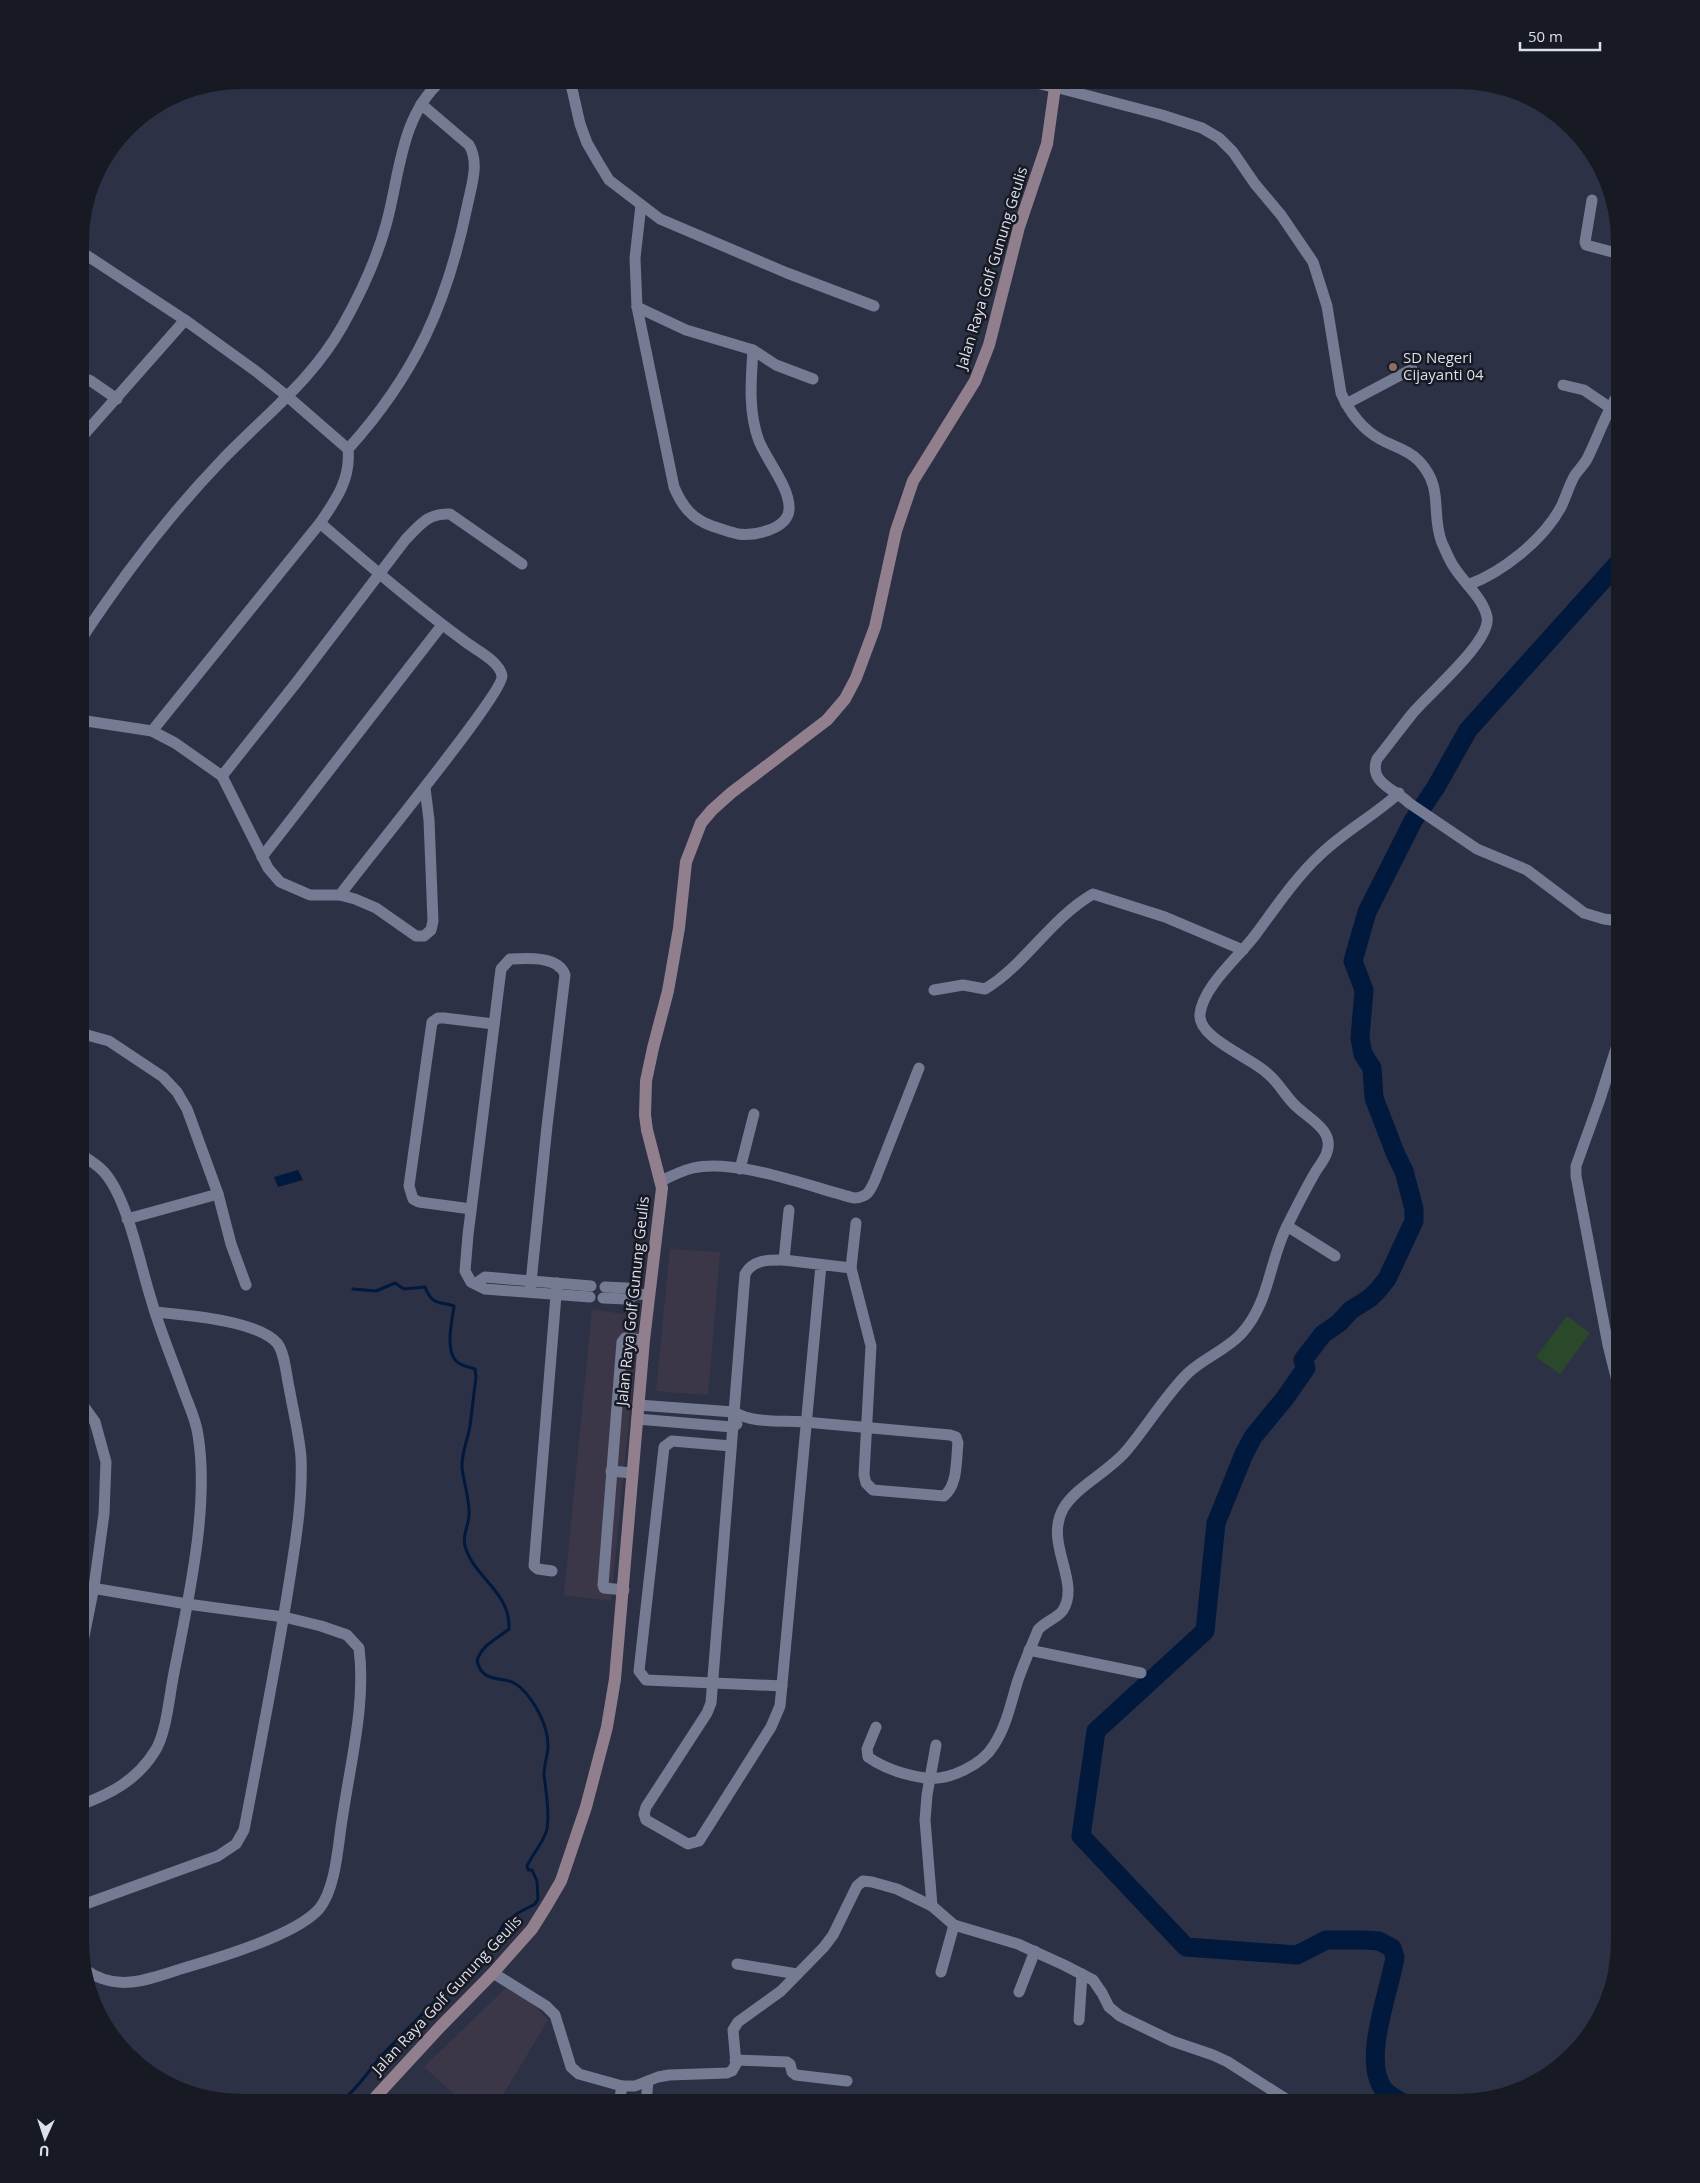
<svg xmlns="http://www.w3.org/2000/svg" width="1700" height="2183" font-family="'Open Sans',sans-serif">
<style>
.commercial{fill:#3c3748}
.green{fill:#2a492a}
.water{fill:#00193c}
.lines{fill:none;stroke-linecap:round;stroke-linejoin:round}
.stream{stroke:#00193c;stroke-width:3}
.river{stroke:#00193c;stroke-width:19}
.minor{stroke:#757b92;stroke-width:11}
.secondary{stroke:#927f8d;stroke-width:12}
.education-dot{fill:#8d6e63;stroke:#181a23;stroke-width:2}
.labels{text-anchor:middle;stroke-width:5;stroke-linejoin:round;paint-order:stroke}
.street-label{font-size:15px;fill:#dcdfec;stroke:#181a23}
.poi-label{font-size:15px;fill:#dcdfec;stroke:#181a23;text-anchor:start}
</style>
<rect width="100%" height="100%" fill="#2d3145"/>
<g class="commercial">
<polygon points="670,1249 720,1252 708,1395 656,1391"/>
<polygon points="592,1309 639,1317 611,1601 564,1595"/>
<polygon points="512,1982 548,2020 498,2103 464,2103 424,2067"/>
</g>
<polygon class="green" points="1567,1316 1590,1333 1560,1374 1536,1357"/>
<polygon class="water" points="298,1170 303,1180 278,1187 274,1177"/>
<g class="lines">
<path class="stream" d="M338,2103C351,2097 372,2067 382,2055L496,1939L503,1925L518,1913L535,1904L538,1899L537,1881L532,1870H528L527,1866C533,1853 544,1842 547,1829C550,1812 546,1792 544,1775C544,1765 547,1758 548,1748C549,1727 535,1701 520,1687C505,1673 484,1687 477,1661C482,1644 497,1639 509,1629C511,1592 474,1578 465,1546C462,1535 468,1528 469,1516C470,1500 464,1484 462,1468C461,1454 468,1439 470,1426C472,1410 474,1393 476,1377L475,1369C469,1367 461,1366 456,1361C445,1348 452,1322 454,1306C438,1301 432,1305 425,1287L404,1289L395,1283L376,1291L353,1289"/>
<path class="river" d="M1403,2103C1396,2099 1390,2096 1384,2090C1361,2060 1390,1991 1395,1957L1392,1948L1379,1941L1363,1940H1326L1297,1955L1186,1947L1081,1836L1096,1731L1205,1631L1216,1523L1244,1454L1253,1437L1285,1398L1306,1368L1303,1360L1323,1334L1339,1323L1351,1310L1370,1298L1378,1290L1387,1279L1414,1221V1209L1404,1171L1396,1155L1374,1098L1372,1068L1363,1054L1360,1038L1364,990L1353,961L1367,912L1413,821L1436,787L1468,730L1620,561"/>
<g class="minor">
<polyline points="570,80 580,124 587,143 598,162 609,180 660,219 787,273 874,306"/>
<path d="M1055,87L1162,115L1202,128L1219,138L1233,152L1255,184L1281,215L1313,262L1327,306L1341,393C1349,411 1362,429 1380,439C1392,446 1409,450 1419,461C1445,489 1430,512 1442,543C1446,551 1449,560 1454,567C1464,583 1483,598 1487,617C1492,641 1427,695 1412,714C1400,729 1389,744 1377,759C1368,783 1395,789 1409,803L1477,849L1527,870L1584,913L1604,919L1620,921"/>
<polyline points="1592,200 1585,242 1586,245 1620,254"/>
<path d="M641,205L635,258L637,307L674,487C682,506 692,519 712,526C721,529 729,532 738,534C753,536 787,530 789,510C791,489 767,461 759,441C748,412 751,380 753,350"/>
<path d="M80,251L185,320L257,372L287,396L348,449C351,479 336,500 320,523L152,731"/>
<polyline points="637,307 686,330 753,350 776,365 813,379"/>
<polyline points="80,377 91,381 117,399"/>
<polyline points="1563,385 1584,390 1609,407"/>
<polyline points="1346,404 1412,369"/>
<polyline points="80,439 185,320"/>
<path d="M348,449C415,375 447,304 467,207C471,187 480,163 469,145L421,104"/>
<path d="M320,523C368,564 416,606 467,643C478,651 500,662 502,676C504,693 360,867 340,895"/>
<path d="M1468,585C1503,572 1543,540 1561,507C1566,497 1569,485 1575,475C1579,469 1585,464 1588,457C1599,435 1606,412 1620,391"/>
<path d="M80,641C122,577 169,515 222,460C266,414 311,382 343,325C361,293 376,261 386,225C400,175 400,116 442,80"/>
<polyline points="80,720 152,731 175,743 222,776 268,868 280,882 310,895 340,895 355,899 376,908 416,936 424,936 431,930 433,921 429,820 425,788"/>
<path d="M222,776L296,683L406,539C421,524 428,513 450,514L522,564"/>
<polyline points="262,857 442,625"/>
<path d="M934,990L963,985L985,989C1025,965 1050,919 1093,894L1165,917L1243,950"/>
<polyline points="80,1033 109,1041 163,1077 177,1092 187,1109 218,1194 231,1244 246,1285"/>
<polyline points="740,1169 754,1114"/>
<path d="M661,1181C671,1176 681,1171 693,1168C736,1158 811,1187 854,1198C868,1197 870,1191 875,1180L919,1068"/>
<polyline points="471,1209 419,1202 413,1199 409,1186 432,1022 438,1018 444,1018 494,1024"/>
<polyline points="127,1219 218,1194"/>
<polyline points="1287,1226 1335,1256"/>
<polyline points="784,1260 789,1210"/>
<path d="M821,1265L780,1706L771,1727L699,1841L688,1844L646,1820L644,1814L646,1807L707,1713L711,1703L745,1274C753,1259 769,1260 784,1260L851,1268"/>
<polyline points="476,1283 485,1277 591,1286"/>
<polyline points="605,1287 627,1288 637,1294 648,1295"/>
<path d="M530,1292L547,1126L565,975C559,956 528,958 510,959L501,969L468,1235L465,1271L471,1282L485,1289L590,1297"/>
<polyline points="603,1298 627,1299 637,1294"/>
<polyline points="1620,1393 1608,1345 1576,1176 1576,1166 1599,1102 1620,1036"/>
<path d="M638,1405L734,1412C754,1424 781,1420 805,1422C853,1426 901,1431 950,1435L956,1437L958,1443C956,1460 958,1485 944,1496L873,1490L866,1483L864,1475L871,1346L851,1268L856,1223"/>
<polyline points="637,1419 732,1427 737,1424"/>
<polyline points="731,1446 672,1441 664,1447 639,1671 646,1680 782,1686"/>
<polyline points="611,1471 632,1473"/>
<polyline points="552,1571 538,1569 534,1566 557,1283"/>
<path d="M80,1586L187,1604L284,1617L321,1626L347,1635L359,1648C366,1702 351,1760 343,1814C338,1841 337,1887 319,1909C296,1935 219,1958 184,1968C148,1979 117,1994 83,1968"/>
<polyline points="624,1590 604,1588 603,1585 622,1342 625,1338 644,1340"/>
<polyline points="1029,1650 1141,1673"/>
<polyline points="80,1656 94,1587 104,1514 106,1462 95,1422 80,1401"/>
<path d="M876,1727L867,1749L868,1757C885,1769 905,1775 925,1778C949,1781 982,1765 994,1745C1007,1725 1011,1702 1018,1680C1024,1663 1031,1647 1038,1630C1045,1621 1057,1619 1063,1610C1081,1581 1044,1544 1063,1509C1075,1487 1109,1472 1127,1450C1148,1425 1165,1396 1188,1373C1204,1358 1226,1350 1241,1334C1270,1303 1269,1260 1288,1224C1297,1206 1306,1188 1316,1171C1320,1165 1325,1159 1327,1152C1335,1128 1304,1117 1292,1102C1283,1092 1277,1081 1267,1073C1252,1058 1197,1038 1200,1014C1203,986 1240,956 1256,934C1276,907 1296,877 1321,854C1345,831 1375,815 1399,793"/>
<path d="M80,1805C111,1794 137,1780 155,1751C166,1734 169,1699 173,1678C187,1605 210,1508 198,1435C196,1420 189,1406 184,1392C173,1361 160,1331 151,1299C140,1265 128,1199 104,1172C98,1165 88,1159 80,1154"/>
<path d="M80,1906L218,1856L236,1844L244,1830C259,1752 274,1675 287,1596C294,1551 303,1504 301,1457C299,1434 293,1410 289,1387C286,1374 285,1353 277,1343C256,1320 185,1315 155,1312"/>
<polyline points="932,1906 925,1820 927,1795 936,1745"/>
<polyline points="737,1964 797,1974"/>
<polyline points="941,1972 954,1925"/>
<polyline points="493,1973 546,2006 555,2015 571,2067 579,2074 622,2086 635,2086 658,2077 669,2075 727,2073 732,2071 736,2064 733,2030 738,2022 781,1991 824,1947 833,1935 857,1886 863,1881 872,1882 897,1889 932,1906 954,1925 1018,1944 1064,1965 1093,1980 1102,1993 1109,2007 1120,2016 1172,2041 1213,2055 1228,2062 1292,2103"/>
<polyline points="1019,1992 1035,1951"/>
<polyline points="1079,2020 1082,1974"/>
<polyline points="735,2060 787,2062 790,2064 792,2072 796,2075 847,2081"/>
<polyline points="619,2103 622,2086"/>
<polyline points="646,2103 648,2081"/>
</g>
<polyline class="secondary" points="370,2103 440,2027 493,1973 532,1929 547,1905 561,1881 586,1807 607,1727 615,1679 644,1340 662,1188 647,1130 645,1115 646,1081 653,1048 668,991 679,928 686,862 701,823 712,810 731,793 827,720 845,699 856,678 875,627 896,531 913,481 975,381 989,345 1019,227 1047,144 1055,87 1027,80"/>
</g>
<circle class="education-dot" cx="1393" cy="367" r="5"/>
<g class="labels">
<g class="street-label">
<text transform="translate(992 268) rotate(-73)" y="5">Jalan Raya Golf Gunung Geulis</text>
<text transform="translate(633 1301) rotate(-84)" y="5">Jalan Raya Golf Gunung Geulis</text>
<text transform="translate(447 1995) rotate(-47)" y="5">Jalan Raya Golf Gunung Geulis</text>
</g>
<g class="poi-label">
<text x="1403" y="363">SD Negeri<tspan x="1403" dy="17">Cijayanti 04</tspan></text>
</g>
</g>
<path d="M0 0H1700V2183H0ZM241 89H1459A152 152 0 0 1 1611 241V1942A152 152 0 0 1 1459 2094H241A152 152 0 0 1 89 1942V241A152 152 0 0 1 241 89Z" fill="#181a23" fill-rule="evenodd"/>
<g transform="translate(45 2138) rotate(183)" stroke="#181a23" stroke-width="4" paint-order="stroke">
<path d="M0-4L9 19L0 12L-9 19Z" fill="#dcdfec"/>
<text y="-8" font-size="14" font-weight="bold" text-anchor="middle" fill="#dcdfec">U</text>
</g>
<path d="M1520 42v8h80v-8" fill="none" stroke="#dcdfec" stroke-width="2.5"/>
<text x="1528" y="42" font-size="15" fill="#dcdfec" stroke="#181a23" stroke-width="4" paint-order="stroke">50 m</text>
</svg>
